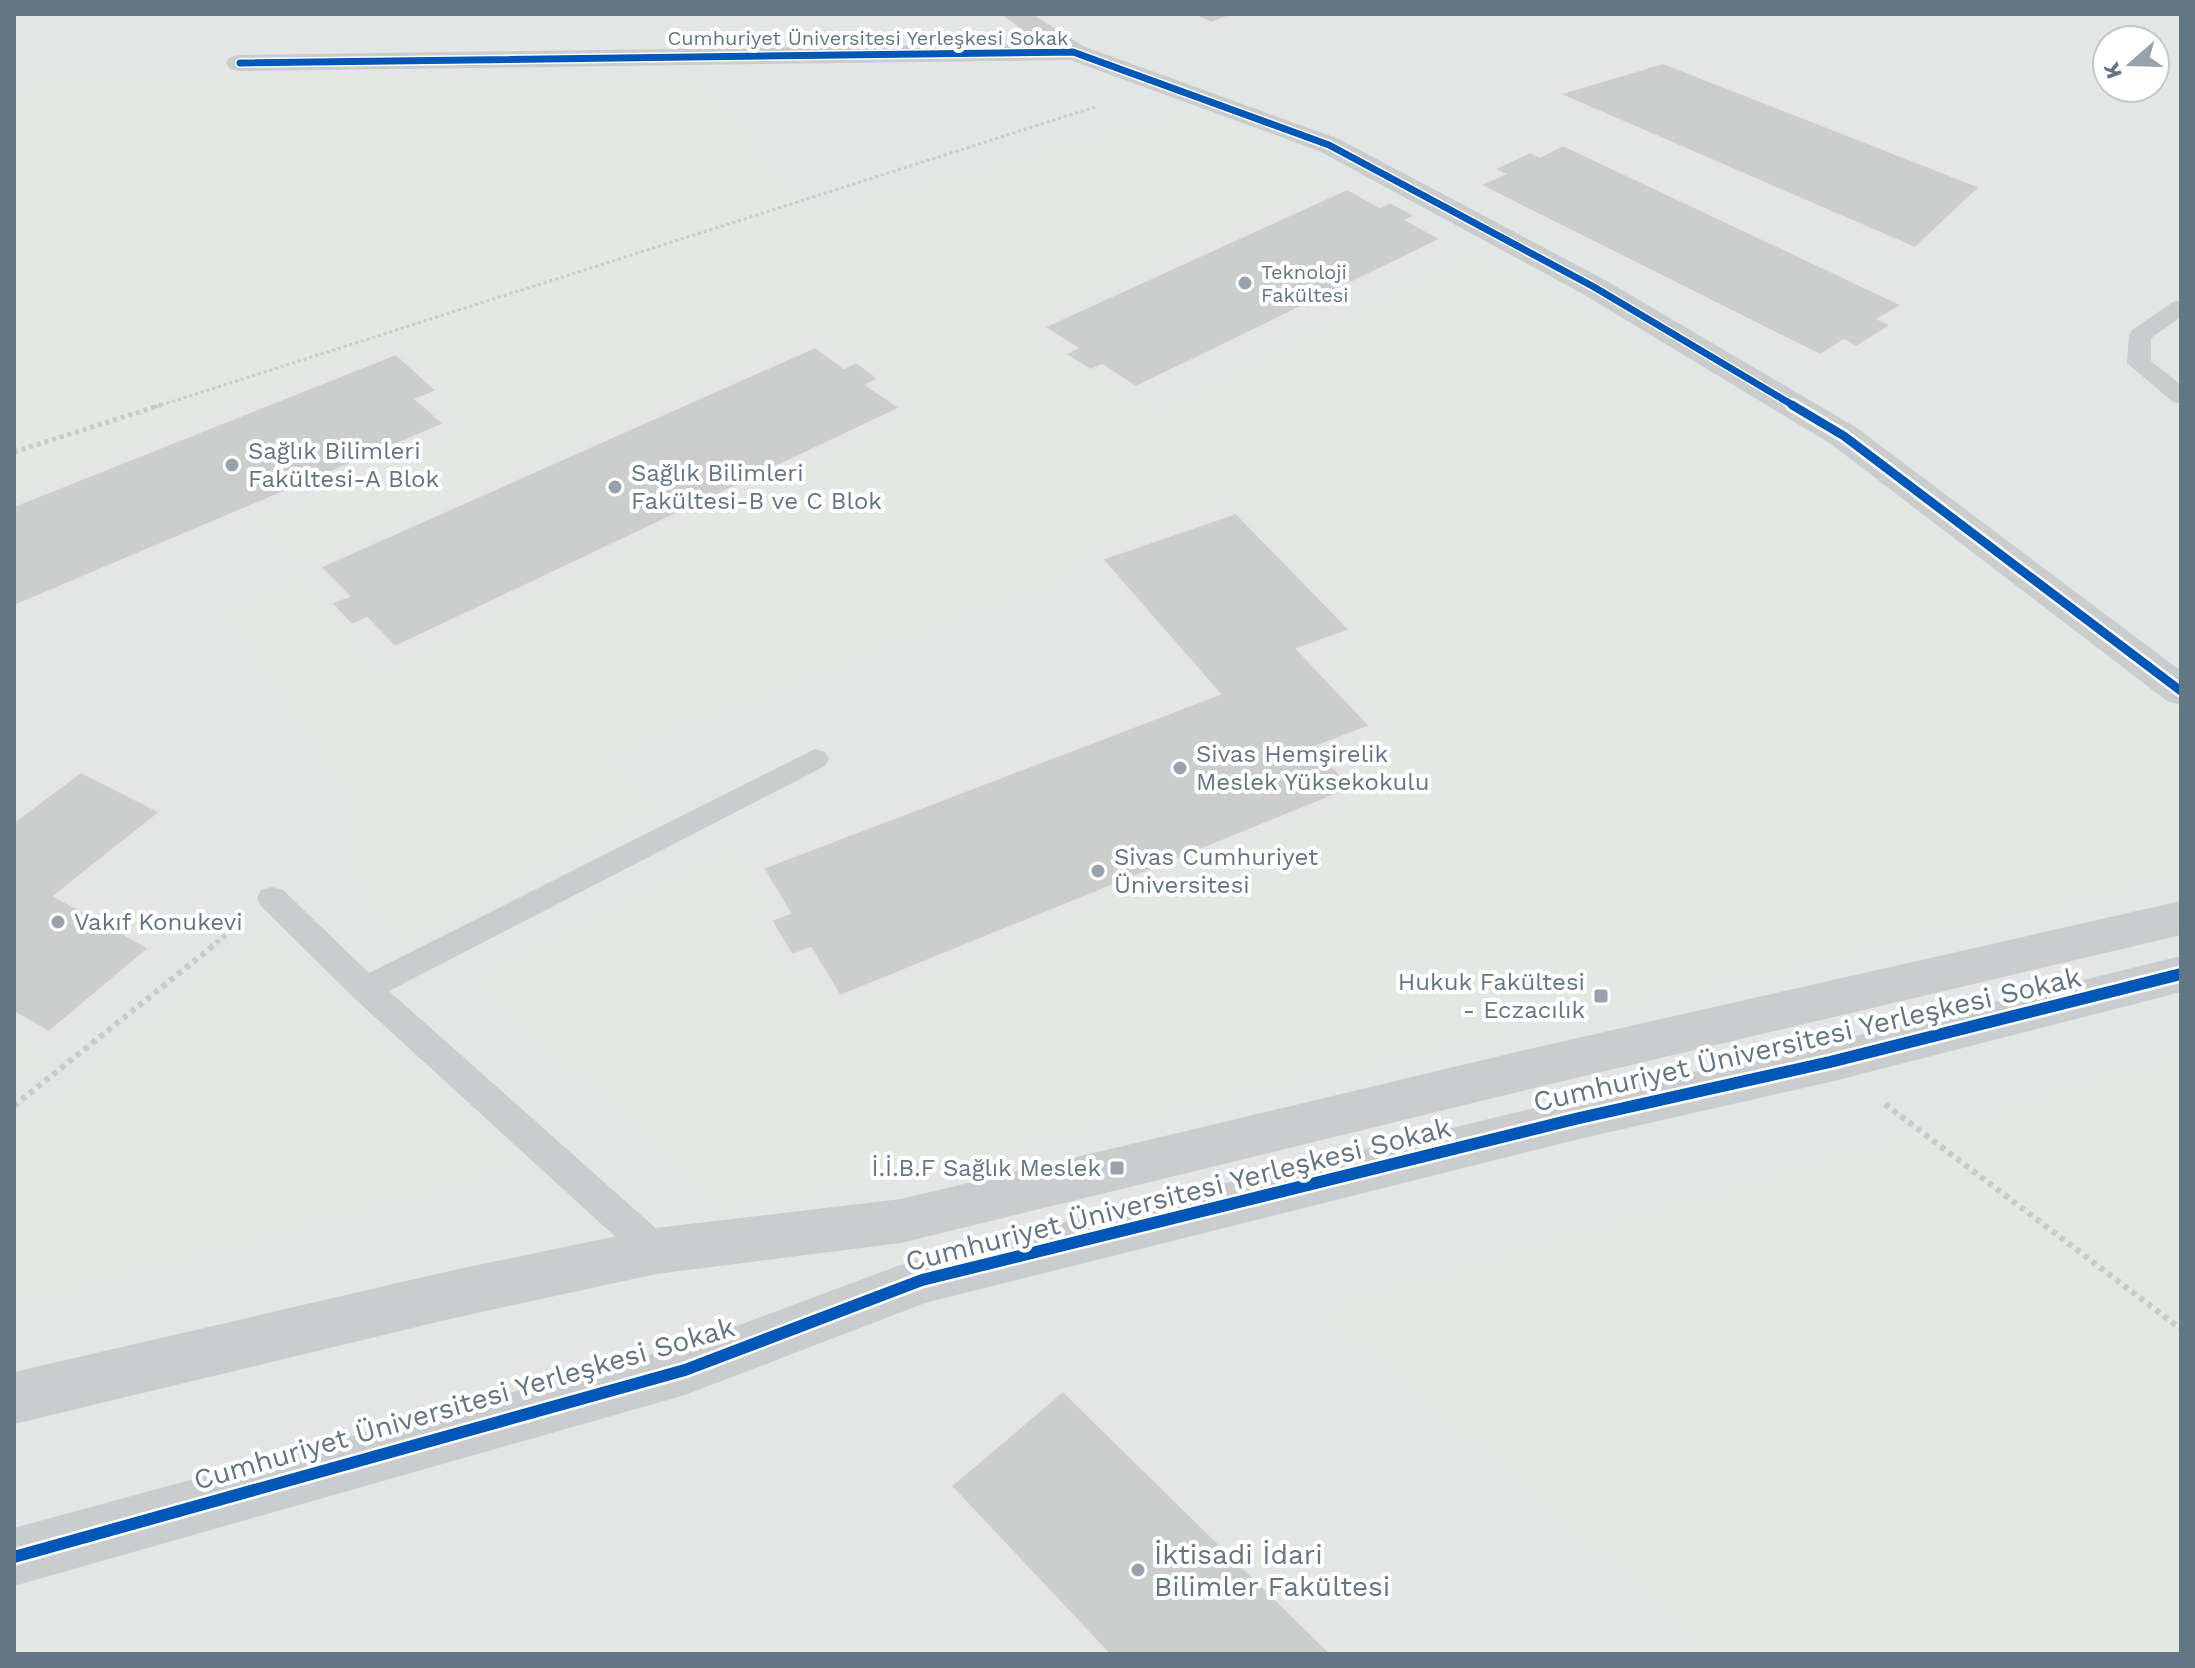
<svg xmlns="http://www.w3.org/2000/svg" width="2195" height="1668" font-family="'Work Sans',sans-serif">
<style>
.built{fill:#e4e5e5;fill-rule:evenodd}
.green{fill:#e4e8e2}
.building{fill:#cccece;stroke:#e4e4e4;stroke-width:2}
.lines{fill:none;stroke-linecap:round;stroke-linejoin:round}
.path-far2{stroke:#c9caca;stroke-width:3;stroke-dasharray:3 3;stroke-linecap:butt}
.path-far1{stroke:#c9caca;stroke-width:5;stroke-dasharray:4 4;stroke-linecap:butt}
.path{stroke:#c9caca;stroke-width:6;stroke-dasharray:5 5;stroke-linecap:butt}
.service{fill:#cacccd;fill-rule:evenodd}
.minor{fill:#cacccd;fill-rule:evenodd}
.cycleway-far2-casing{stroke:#fff;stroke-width:10}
.cycleway-far1-casing{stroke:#fff;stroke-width:14}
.cycleway-casing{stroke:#fff;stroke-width:17}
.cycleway-far2{stroke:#0057b8;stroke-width:7}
.cycleway-far1{stroke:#0057b8;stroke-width:9}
.cycleway{stroke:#0057b8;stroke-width:12}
.poi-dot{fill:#97a2ab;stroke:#fff;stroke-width:3}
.labels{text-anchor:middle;stroke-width:8;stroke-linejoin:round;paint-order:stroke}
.far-street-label{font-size:20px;fill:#647684;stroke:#fff}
.far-poi-label{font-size:20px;fill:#647684;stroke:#fff;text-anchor:start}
.poi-label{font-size:24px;fill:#647684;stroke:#fff;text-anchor:start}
.near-street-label{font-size:28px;fill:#647684;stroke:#fff}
.near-poi-label{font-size:28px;fill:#647684;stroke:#fff;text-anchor:start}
</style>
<rect width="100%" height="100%" fill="#f5f5f4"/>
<path class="built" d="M14,14H2181V1654H14ZM2107,40H2155V88H2107Z"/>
<g class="green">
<polygon points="700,75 807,213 1199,108 1345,179 1028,329 1153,408 1473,251 1829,445 2181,711 2181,881 723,1216 475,978 730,845 773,910 755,918 785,970 802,962 833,1012 1371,791 1342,751 1391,730 1318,656 1367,636 1234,504 1072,559 1085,573 604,761 659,811 404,944 368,904 345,826 349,796 225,613 301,577 377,668 916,410 816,338 300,570 252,520 464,427 436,400 453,392 393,345 14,499 14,86 137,77"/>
<polygon points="261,927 525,1168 14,1309 14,1128"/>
<polygon points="14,1037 52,1060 14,1091"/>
<polygon points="2181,1053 2181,1654 1716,1654 1315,1309"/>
</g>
<g class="building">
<polygon points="1192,14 1235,14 1211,23"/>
<polygon points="1663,63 1980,187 1915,248 1559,94"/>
<polygon points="1563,145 1902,305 1878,319 1891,325 1856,347 1844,340 1820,355 1480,185 1504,174 1494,169 1530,152 1540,157"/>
<polygon points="1347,189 1380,207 1390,202 1416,216 1406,220 1441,239 1136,387 1102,365 1091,370 1065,354 1077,348 1044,327"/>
<polygon points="815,347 844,368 856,362 879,379 866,385 900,408 395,647 367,618 352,625 331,603 349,596 320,567"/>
<polygon points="396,354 437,391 416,399 444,424 14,606 14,506"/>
<polygon points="1236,513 1350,630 1297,649 1370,726 1315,747 1352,788 840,996 811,948 792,955 771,920 790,913 763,868 1220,694 1102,559"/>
<polygon points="81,772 160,812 54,896 149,948 49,1032 14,1012 14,822"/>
<polygon points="1063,1391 1331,1654 1109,1654 951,1486"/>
</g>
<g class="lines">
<polyline class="path-far2" points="155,407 1095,107"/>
<g class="path-far1">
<polyline points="14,452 161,405"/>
<polyline points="210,948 234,929"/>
</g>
<g class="path">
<polyline points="1885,1104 2181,1329"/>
<polyline points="14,1106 213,946"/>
</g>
<g class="service">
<polygon points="2181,300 2181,317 2151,338 2151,361 2181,385 2181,404 2173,402 2127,363 2129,335 2132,330 2173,302"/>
<polygon points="815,749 825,752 829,759 825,766 389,991 669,1240 674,1251 669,1262 656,1267 643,1262 354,998 261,906 257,898 261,890 272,887 283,890 369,973"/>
</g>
<g class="minor">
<polygon points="1001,14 1032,14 1083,46 1339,139 1605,280 1857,428 2181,671 2181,705 2167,701 1831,444 1583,294 1319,151 1070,60 240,71 230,69 226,63 230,57 240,55 1042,44"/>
<polygon points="2181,901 2181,935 1538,1087 901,1243 656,1274 454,1318 14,1424 14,1372 454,1270 656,1228 901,1199 1538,1047"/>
<polygon points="2181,956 2181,992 1830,1082 1575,1140 925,1303 685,1395 14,1586 14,1528 685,1345 922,1257 1575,1098 1830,1042"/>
</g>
<defs>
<polyline id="cycleway-far2" points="240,63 1073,52 1329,145 1594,287 1796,407"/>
<polyline id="cycleway-far1" points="1792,405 1844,436 2181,691"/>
<polyline id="cycleway" points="14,1557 685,1370 922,1280 1575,1119 1830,1062 2181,974"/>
</defs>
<use href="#cycleway-far2" class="cycleway-far2-casing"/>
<use href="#cycleway-far1" class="cycleway-far1-casing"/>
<use href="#cycleway" class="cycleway-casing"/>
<use href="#cycleway-far2" class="cycleway-far2"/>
<use href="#cycleway-far1" class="cycleway-far1"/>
<use href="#cycleway" class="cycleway"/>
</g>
<g class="poi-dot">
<circle cx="1245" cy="283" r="8"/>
<circle cx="232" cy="465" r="8"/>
<circle cx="615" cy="487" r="8"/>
<circle cx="1180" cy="768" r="8"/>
<circle cx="1098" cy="871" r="8"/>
<circle cx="58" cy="922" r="8"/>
<rect x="1593" y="988" width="16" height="16" rx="4"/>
<rect x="1109" y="1160" width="16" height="16" rx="4"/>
<circle cx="1138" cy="1570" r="8"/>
</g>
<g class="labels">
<g class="far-street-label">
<text x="868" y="45">Cumhuriyet Üniversitesi Yerleşkesi Sokak</text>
</g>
<g class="far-poi-label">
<text x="1261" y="279">Teknoloji<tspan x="1261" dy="23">Fakültesi</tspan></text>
</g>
<g class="poi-label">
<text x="248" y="459">Sağlık Bilimleri<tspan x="248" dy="28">Fakültesi-A Blok</tspan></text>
<text x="631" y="481">Sağlık Bilimleri<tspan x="631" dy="28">Fakültesi-B ve C Blok</tspan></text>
<text x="1196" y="762">Sivas Hemşirelik<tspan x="1196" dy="28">Meslek Yüksekokulu</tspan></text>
<text x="1114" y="865">Sivas Cumhuriyet<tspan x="1114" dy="28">Üniversitesi</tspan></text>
<text x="74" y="930">Vakıf Konukevi</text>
<text x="1585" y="990" text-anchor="end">Hukuk Fakültesi<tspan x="1585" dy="28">- Eczacılık</tspan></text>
<text x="1101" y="1176" text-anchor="end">İ.İ.B.F Sağlık Meslek</text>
</g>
<g class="near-street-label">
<text transform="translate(1807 1039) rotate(-13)" y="10">Cumhuriyet Üniversitesi Yerleşkesi Sokak</text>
<text transform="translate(1178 1194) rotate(-14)" y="10">Cumhuriyet Üniversitesi Yerleşkesi Sokak</text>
<text transform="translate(464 1403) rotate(-16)" y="10">Cumhuriyet Üniversitesi Yerleşkesi Sokak</text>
</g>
<g class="near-poi-label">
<text x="1154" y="1564">İktisadi İdari<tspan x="1154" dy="32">Bilimler Fakültesi</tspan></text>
</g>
</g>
<rect width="2195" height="1668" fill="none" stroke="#647684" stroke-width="32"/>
<g transform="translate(2131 64) rotate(250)"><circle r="38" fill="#ffffff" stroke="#c1c8ce" stroke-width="2"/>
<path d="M0-6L14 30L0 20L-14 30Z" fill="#97a2ab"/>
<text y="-12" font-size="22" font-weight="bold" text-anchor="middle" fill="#647684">K</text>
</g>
</svg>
